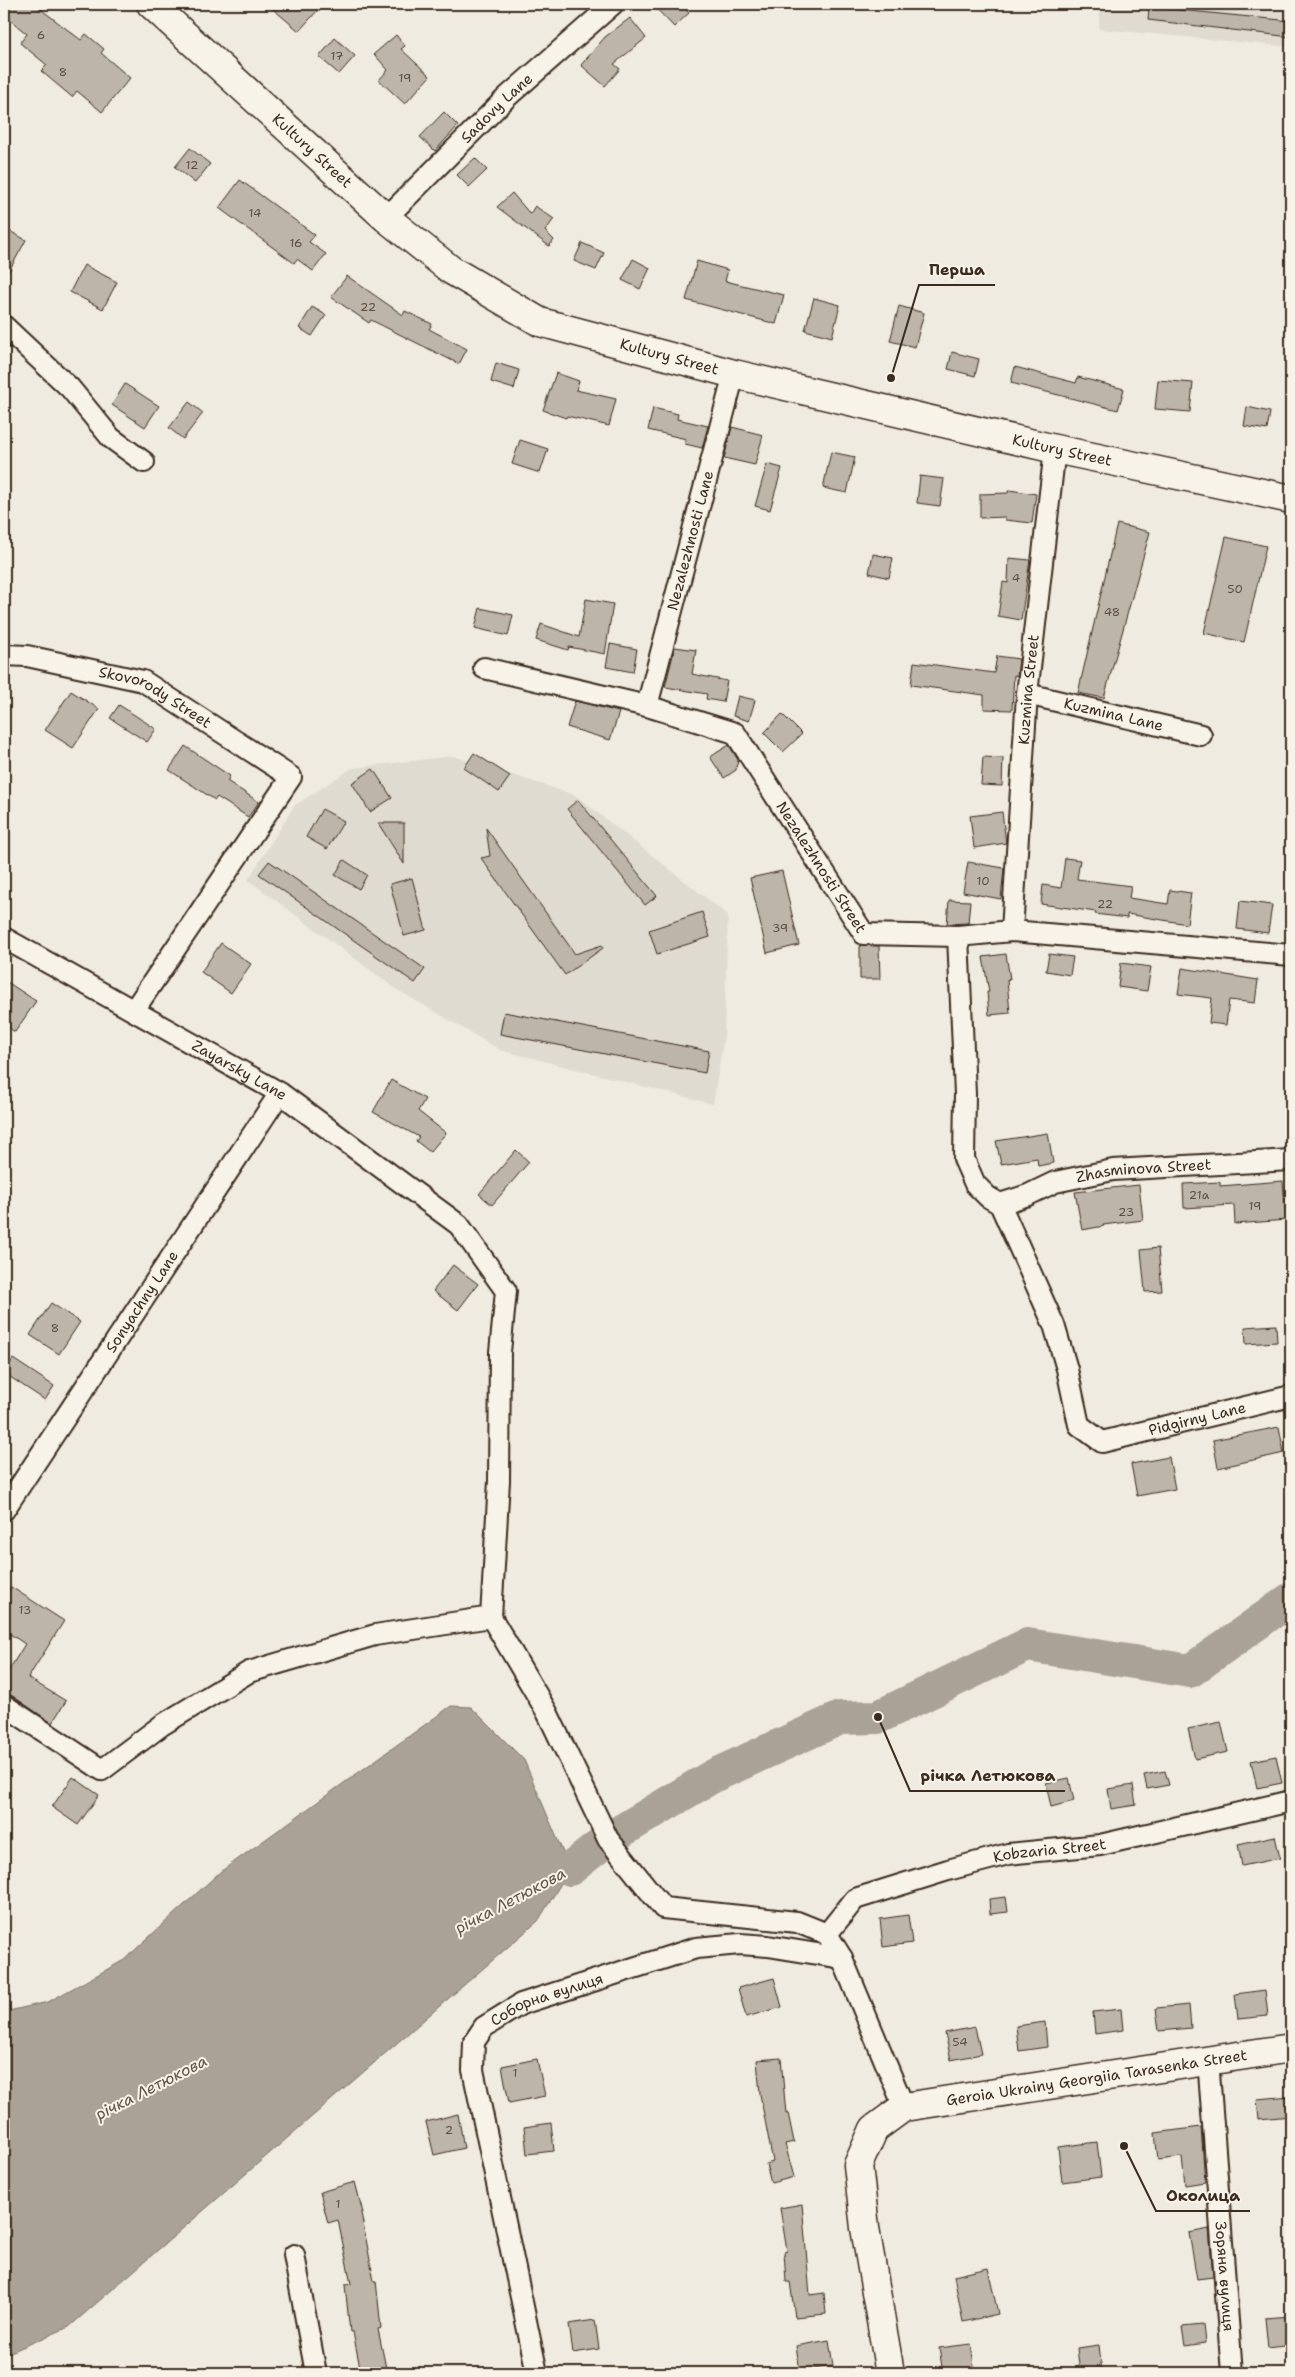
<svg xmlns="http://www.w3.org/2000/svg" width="1295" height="2377" font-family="'Shantell Sans',sans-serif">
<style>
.built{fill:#e0dbd0}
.water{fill:#aaa296;stroke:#7e7266}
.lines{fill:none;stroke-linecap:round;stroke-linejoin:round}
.river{stroke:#aaa296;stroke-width:34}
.building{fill:#bdb5aa;stroke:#3b2a1e}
.street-casing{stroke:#3b2a1e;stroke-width:24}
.secondary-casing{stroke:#3b2a1e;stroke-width:31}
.street{stroke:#f7f3e8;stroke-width:20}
.secondary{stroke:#f7f3e8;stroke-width:28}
.labels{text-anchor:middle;stroke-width:4;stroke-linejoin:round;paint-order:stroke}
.number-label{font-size:12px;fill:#5c4d41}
.street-label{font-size:15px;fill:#3b2a1e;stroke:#f7f3e8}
.water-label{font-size:16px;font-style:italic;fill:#625448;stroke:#f7f3e8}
.leader{fill:none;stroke:#3b2a1e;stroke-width:2}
.callout-dot{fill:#3b2a1e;stroke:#f7f3e8;stroke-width:2}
.callout-label{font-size:16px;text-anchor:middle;font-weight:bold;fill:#3b2a1e;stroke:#f7f3e8;stroke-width:4;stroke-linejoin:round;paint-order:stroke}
</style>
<rect width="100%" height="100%" fill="#efebe0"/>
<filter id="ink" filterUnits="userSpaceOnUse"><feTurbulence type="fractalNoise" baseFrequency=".02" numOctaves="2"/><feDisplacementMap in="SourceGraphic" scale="10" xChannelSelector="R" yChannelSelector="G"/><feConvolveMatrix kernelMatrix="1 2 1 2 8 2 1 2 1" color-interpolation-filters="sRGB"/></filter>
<g filter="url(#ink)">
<g class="built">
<polygon points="1100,4 1291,4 1291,47 1099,29"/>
<polygon points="453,756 575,795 728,915 724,1036 713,1104 500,1050 396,989 248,880 294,806 352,768"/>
</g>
<polygon class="water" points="451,1706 471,1707 524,1760 570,1869 538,1921 69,2327 4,2355 4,2012 48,2002 124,1960 220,1872"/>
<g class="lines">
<polyline class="river" points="570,1869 608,1839 713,1776 840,1718 878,1717 1027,1645 1190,1671 1291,1599"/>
</g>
<g class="building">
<polygon points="4,4 34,4 81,40 86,34 104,49 101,53 130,78 102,112 77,91 72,97 41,71 47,65 20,43 27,34 4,15"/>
<polygon points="267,4 310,4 318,10 299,31"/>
<polygon points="652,4 680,4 689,13 674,27"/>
<polygon points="1149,7 1291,21 1291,37 1148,20"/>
<polygon points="630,18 646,38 614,64 620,69 605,86 581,65 605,37"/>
<polygon points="396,35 405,46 401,49 430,76 405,104 379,80 388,70 374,54"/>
<polygon points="335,38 355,56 339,74 319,57"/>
<polygon points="444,112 458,126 435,151 420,137"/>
<polygon points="190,148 210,164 195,183 175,167"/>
<polygon points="475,158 487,170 469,187 457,175"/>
<polygon points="240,180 315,235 309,242 326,254 313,271 297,259 294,263 219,208"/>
<polygon points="512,193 530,214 535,206 554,219 545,231 554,240 549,246 497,207"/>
<polygon points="4,228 26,240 4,280"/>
<polygon points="582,243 604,253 596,270 574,261"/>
<polygon points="633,259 650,268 640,289 622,280"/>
<polygon points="697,261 728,270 725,281 784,295 776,324 686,300"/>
<polygon points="84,265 117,282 103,309 70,292"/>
<polygon points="347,276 403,315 405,311 432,324 429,329 467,349 459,364 371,320 369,323 331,297"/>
<polygon points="814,298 840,305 832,337 805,330"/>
<polygon points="899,306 924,313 915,347 890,341"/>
<polygon points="312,307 326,315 312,336 299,328"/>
<polygon points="952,352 979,359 975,376 948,369"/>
<polygon points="496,363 519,370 514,389 491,382"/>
<polygon points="1015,367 1076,383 1078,377 1124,389 1118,410 1011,383"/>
<polygon points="556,373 579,381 576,390 616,399 609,426 567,416 566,418 543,410"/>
<polygon points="1158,380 1193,383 1190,412 1155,409"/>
<polygon points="125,384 159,406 145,427 112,405"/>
<polygon points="189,402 203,413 183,439 169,428"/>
<polygon points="1247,407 1270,412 1267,430 1244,426"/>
<polygon points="653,408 678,414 677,419 708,426 702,448 685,444 686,439 648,430"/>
<polygon points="732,427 763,435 755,465 724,458"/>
<polygon points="520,440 548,449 540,473 512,464"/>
<polygon points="831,452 855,457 847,493 823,488"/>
<polygon points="767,464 782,468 770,510 755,506"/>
<polygon points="920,476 944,479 940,506 917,503"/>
<polygon points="1009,490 1036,494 1032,523 1005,520 1005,517 980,518 980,494 1008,493"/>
<polygon points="1117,524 1150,532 1104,698 1078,693"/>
<polygon points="1226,537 1266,546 1244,642 1204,633"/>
<polygon points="873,554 893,558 889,578 869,573"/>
<polygon points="1009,558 1030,560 1021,620 998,616 1003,582 1008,583"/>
<polygon points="586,599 613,604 605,654 569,647 568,650 536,640 541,624 579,637"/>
<polygon points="480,608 513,615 508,636 475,628"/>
<polygon points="610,644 637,649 633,672 606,667"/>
<polygon points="675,647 696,650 692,674 727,681 723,702 706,699 707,694 665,687"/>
<polygon points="997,656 1019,659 1017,676 1014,675 1012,710 984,709 984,695 911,685 914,662 994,673"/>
<polygon points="71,691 99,709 73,748 45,730"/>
<polygon points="738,696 755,700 749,721 733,716"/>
<polygon points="575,701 619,712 610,740 567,727"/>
<polygon points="119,705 156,729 147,742 110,718"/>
<polygon points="782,714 802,734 783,752 764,733"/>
<polygon points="729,745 738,760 736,770 724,778 710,757"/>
<polygon points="185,746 230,776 227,781 259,802 248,817 217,797 215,800 169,770"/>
<polygon points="474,753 510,776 499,792 464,768"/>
<polygon points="983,757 1003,758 1002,786 981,785"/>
<polygon points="373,769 392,798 370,812 352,783"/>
<polygon points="578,800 657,896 645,905 567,809"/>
<polygon points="322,809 344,821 327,849 306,837"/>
<polygon points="1002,812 1006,843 974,848 970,816"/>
<polygon points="378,823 404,823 404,864"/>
<polygon points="486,828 575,954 602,945 603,948 565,975 481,858 490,856"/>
<polygon points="1065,858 1080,860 1077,879 1131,886 1129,898 1168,904 1170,890 1191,893 1187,924 1127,914 1127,918 1095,914 1096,912 1041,904 1043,885 1061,888"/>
<polygon points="344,860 367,875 359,889 335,875"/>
<polygon points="269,861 425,969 415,983 259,874"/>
<polygon points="968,862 1004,868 1001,899 963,892"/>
<polygon points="782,871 799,945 767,953 750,878"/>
<polygon points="412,878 426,930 404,936 390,884"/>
<polygon points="949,900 970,901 968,923 947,924"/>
<polygon points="1240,901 1272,905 1268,933 1237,929"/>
<polygon points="702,912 710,937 657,954 649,930"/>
<polygon points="221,943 251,964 231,993 201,972"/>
<polygon points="860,945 879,946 880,979 860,979"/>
<polygon points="1006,954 1010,979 1007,980 1010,1013 989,1015 987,992 989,992 983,957"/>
<polygon points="1049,954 1073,957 1070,975 1046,971"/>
<polygon points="1121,963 1151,967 1147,991 1118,987"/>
<polygon points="1182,968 1258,980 1255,1003 1229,1000 1226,1025 1209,1023 1212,998 1178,994"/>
<polygon points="4,980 36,1001 15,1032 4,1025"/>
<polygon points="504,1012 709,1051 705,1073 500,1034"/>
<polygon points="391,1080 425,1099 418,1111 446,1133 430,1152 416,1141 419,1137 373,1112"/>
<polygon points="1048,1133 1053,1163 1038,1166 1037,1158 1001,1164 996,1141"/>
<polygon points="516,1150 529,1162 492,1205 479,1194"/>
<polygon points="1283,1181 1286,1220 1235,1224 1234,1205 1184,1208 1183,1184 1220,1182 1220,1186"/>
<polygon points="1139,1185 1143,1220 1103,1225 1104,1226 1082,1230 1075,1192"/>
<polygon points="1158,1248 1162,1291 1145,1292 1141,1250"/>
<polygon points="453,1265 478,1284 458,1310 433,1291"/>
<polygon points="51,1303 80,1322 59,1354 30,1335"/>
<polygon points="1276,1325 1277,1342 1246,1344 1245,1327"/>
<polygon points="13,1359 54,1386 45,1400 4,1373"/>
<polygon points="1279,1427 1284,1453 1218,1468 1213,1440"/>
<polygon points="1169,1457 1175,1489 1137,1496 1131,1464"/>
<polygon points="11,1587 64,1621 28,1678 66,1701 52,1723 11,1695 4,1693 4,1678 25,1644 4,1630 4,1599"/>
<polygon points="1221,1722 1228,1752 1195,1759 1188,1729"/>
<polygon points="1276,1756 1282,1783 1257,1788 1251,1761"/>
<polygon points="1165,1771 1169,1785 1147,1789 1144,1775"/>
<polygon points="73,1777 99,1795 78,1825 52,1807"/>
<polygon points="1069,1778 1074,1801 1051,1807 1046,1783"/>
<polygon points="1133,1785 1136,1805 1111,1809 1108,1789"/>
<polygon points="1275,1836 1280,1858 1242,1866 1238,1844"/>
<polygon points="1006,1897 1008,1912 990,1914 989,1899"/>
<polygon points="908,1915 912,1943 883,1947 880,1919"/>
<polygon points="774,1978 782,2007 746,2017 738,1988"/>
<polygon points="1265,1990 1268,2016 1238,2019 1235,1994"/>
<polygon points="1189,2005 1191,2028 1159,2031 1156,2008"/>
<polygon points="1121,2009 1123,2030 1095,2034 1093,2012"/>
<polygon points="1045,2022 1047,2047 1019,2051 1016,2026"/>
<polygon points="975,2027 981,2054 951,2060 945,2033"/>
<polygon points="781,2058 786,2114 788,2113 794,2142 785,2144 794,2177 771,2183 766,2164 773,2162 760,2094 757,2060"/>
<polygon points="537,2059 545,2096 509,2103 502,2066"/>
<polygon points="1291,2096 1291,2116 1259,2119 1257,2099"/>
<polygon points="458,2114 464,2148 434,2155 426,2122"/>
<polygon points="551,2123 554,2151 527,2154 524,2127"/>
<polygon points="1201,2127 1205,2182 1185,2185 1182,2157 1158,2160 1155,2133"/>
<polygon points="1097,2142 1101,2177 1062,2182 1058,2147"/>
<polygon points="355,2182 363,2213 361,2213 374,2281 376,2281 381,2328 378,2329 387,2373 361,2373 353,2332 350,2332 345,2285 351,2284 338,2220 328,2223 320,2192"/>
<polygon points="802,2204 810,2295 824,2293 826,2314 795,2317 790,2282 786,2282 784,2252 787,2251 780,2208"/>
<polygon points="1209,2229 1213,2277 1197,2279 1189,2233"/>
<polygon points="988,2268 998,2314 963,2322 954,2276"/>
<polygon points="1291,2316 1291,2345 1268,2348 1265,2318"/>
<polygon points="595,2320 599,2349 573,2353 569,2324"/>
<polygon points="1203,2325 1205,2343 1185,2346 1182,2327"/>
<polygon points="829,2340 833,2366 800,2371 796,2346"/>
<polygon points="971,2344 975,2373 943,2373 939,2348"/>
<polygon points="1099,2345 1102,2373 1080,2373 1077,2348"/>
</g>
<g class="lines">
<defs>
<g id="street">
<path id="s1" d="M386,218L507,97L613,4"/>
<polyline points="4,326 70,388 111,438 144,462"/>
<path id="s2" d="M4,655L27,656L143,681L291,777L134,1010"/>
<path id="s3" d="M484,668L647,706L735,733L864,934L958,936L1012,931L1291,955"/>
<path id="s4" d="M1027,694L1201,735"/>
<path id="s5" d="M647,706L734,374"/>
<path id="s6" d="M1012,931L1027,694L1055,449"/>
<path id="s7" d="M958,936L965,1094L964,1159L975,1184L988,1197L1000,1204L1054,1325L1067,1369L1079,1425L1102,1442L1291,1396"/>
<path id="s8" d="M4,938L280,1093L459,1225L506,1291L500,1352L499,1481L491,1617"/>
<path id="s9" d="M1000,1204L1028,1195L1055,1182L1113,1170L1291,1160"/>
<path id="s10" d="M4,1510L280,1093"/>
<polyline points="4,1705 102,1770 162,1725 249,1672 375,1635 491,1617 547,1712 608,1839 663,1908 797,1922 827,1934 842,1958 904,2107"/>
<path id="s11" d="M827,1934L855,1899L948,1870L1008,1854L1100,1845L1291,1801"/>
<path id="s12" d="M1208,2059L1232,2373"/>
<polyline points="294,2255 316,2373"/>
<path id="s13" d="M537,2373L473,2070L474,2042L484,2027L521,2004L696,1948L740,1944L768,1946L842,1958"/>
</g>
<g id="secondary">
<path id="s14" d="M151,4L386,218L451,270L540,322L734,374L1055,449L1291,499"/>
<path id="s15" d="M890,2373L865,2228L858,2165L874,2129L904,2107L1291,2048"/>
</g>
</defs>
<use href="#street" class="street-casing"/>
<use href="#secondary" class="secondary-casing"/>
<use href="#street" class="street"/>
<use href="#secondary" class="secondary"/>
</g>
</g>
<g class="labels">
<g class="number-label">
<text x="41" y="39">6</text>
<text x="337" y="60">17</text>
<text x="63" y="76">8</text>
<text x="405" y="82">19</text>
<text x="192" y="169">12</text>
<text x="255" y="217">14</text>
<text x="296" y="247">16</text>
<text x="368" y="311">22</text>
<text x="1016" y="582">4</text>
<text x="1235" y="593">50</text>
<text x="1112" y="616">48</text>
<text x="983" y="885">10</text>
<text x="1105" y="908">22</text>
<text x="780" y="932">39</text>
<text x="1199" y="1199">21а</text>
<text x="1255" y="1210">19</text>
<text x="1126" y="1216">23</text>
<text x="55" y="1332">8</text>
<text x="25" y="1614">13</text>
<text x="960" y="2046">54</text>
<text x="515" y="2077">1</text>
<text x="449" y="2134">2</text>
<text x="338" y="2208">1</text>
</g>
<g class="street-label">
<text dy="5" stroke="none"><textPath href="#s1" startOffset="156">Sadovy Lane</textPath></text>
<text dy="5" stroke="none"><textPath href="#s14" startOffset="218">Kultury Street</textPath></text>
<text dy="5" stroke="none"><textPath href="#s14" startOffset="638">Kultury Street</textPath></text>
<text dy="5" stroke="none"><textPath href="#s14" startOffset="1042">Kultury Street</textPath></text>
<text dy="5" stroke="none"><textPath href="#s5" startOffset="171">Nezalezhnosti Lane</textPath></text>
<text dy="5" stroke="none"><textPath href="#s6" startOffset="242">Kuzmina Street</textPath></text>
<text dy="5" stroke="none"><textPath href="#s2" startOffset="159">Skovorody Street</textPath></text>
<text dy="5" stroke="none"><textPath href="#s4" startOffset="89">Kuzmina Lane</textPath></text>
<text dy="5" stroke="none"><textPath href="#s3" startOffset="419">Nezalezhnosti Street</textPath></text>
<text dy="5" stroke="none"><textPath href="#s8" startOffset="270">Zayarsky Lane</textPath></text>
<text dy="5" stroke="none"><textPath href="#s9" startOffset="149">Zhasminova Street</textPath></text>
<text dy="5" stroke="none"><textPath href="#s10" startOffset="250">Sonyachny Lane</textPath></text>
<text dy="5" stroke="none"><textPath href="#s7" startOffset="645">Pidgirny Lane</textPath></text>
<text dy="5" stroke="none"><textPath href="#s11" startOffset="246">Kobzaria Street</textPath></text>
<text dy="5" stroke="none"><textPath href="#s13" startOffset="425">Соборна вулиця</textPath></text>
<text dy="5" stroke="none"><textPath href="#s15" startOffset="482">Geroia Ukrainy Georgiia Tarasenka Street</textPath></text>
<text dy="5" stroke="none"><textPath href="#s12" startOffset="218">Зоряна вулиця</textPath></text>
</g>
<g class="water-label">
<text transform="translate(510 1900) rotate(-28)" y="6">річка Летюкова</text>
<text transform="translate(151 2087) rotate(-27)" y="6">річка Летюкова</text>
</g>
</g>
<path class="leader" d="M891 378L919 285H995M878 1717L910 1791H1065M1124 2146L1156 2211H1250"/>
<g class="callout-dot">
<circle cx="891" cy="378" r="5"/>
<circle cx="878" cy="1717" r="5"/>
<circle cx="1124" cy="2146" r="5"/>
</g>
<g class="callout-label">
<text x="957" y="275">Перша</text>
<text x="988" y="1781">річка Летюкова</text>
<text x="1203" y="2201">Околица</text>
</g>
<rect width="1295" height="2377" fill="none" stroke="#f7f3e8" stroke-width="20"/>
<rect x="10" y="10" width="1275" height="2357" fill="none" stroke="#3b2a1e" stroke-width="2" filter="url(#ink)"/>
</svg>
